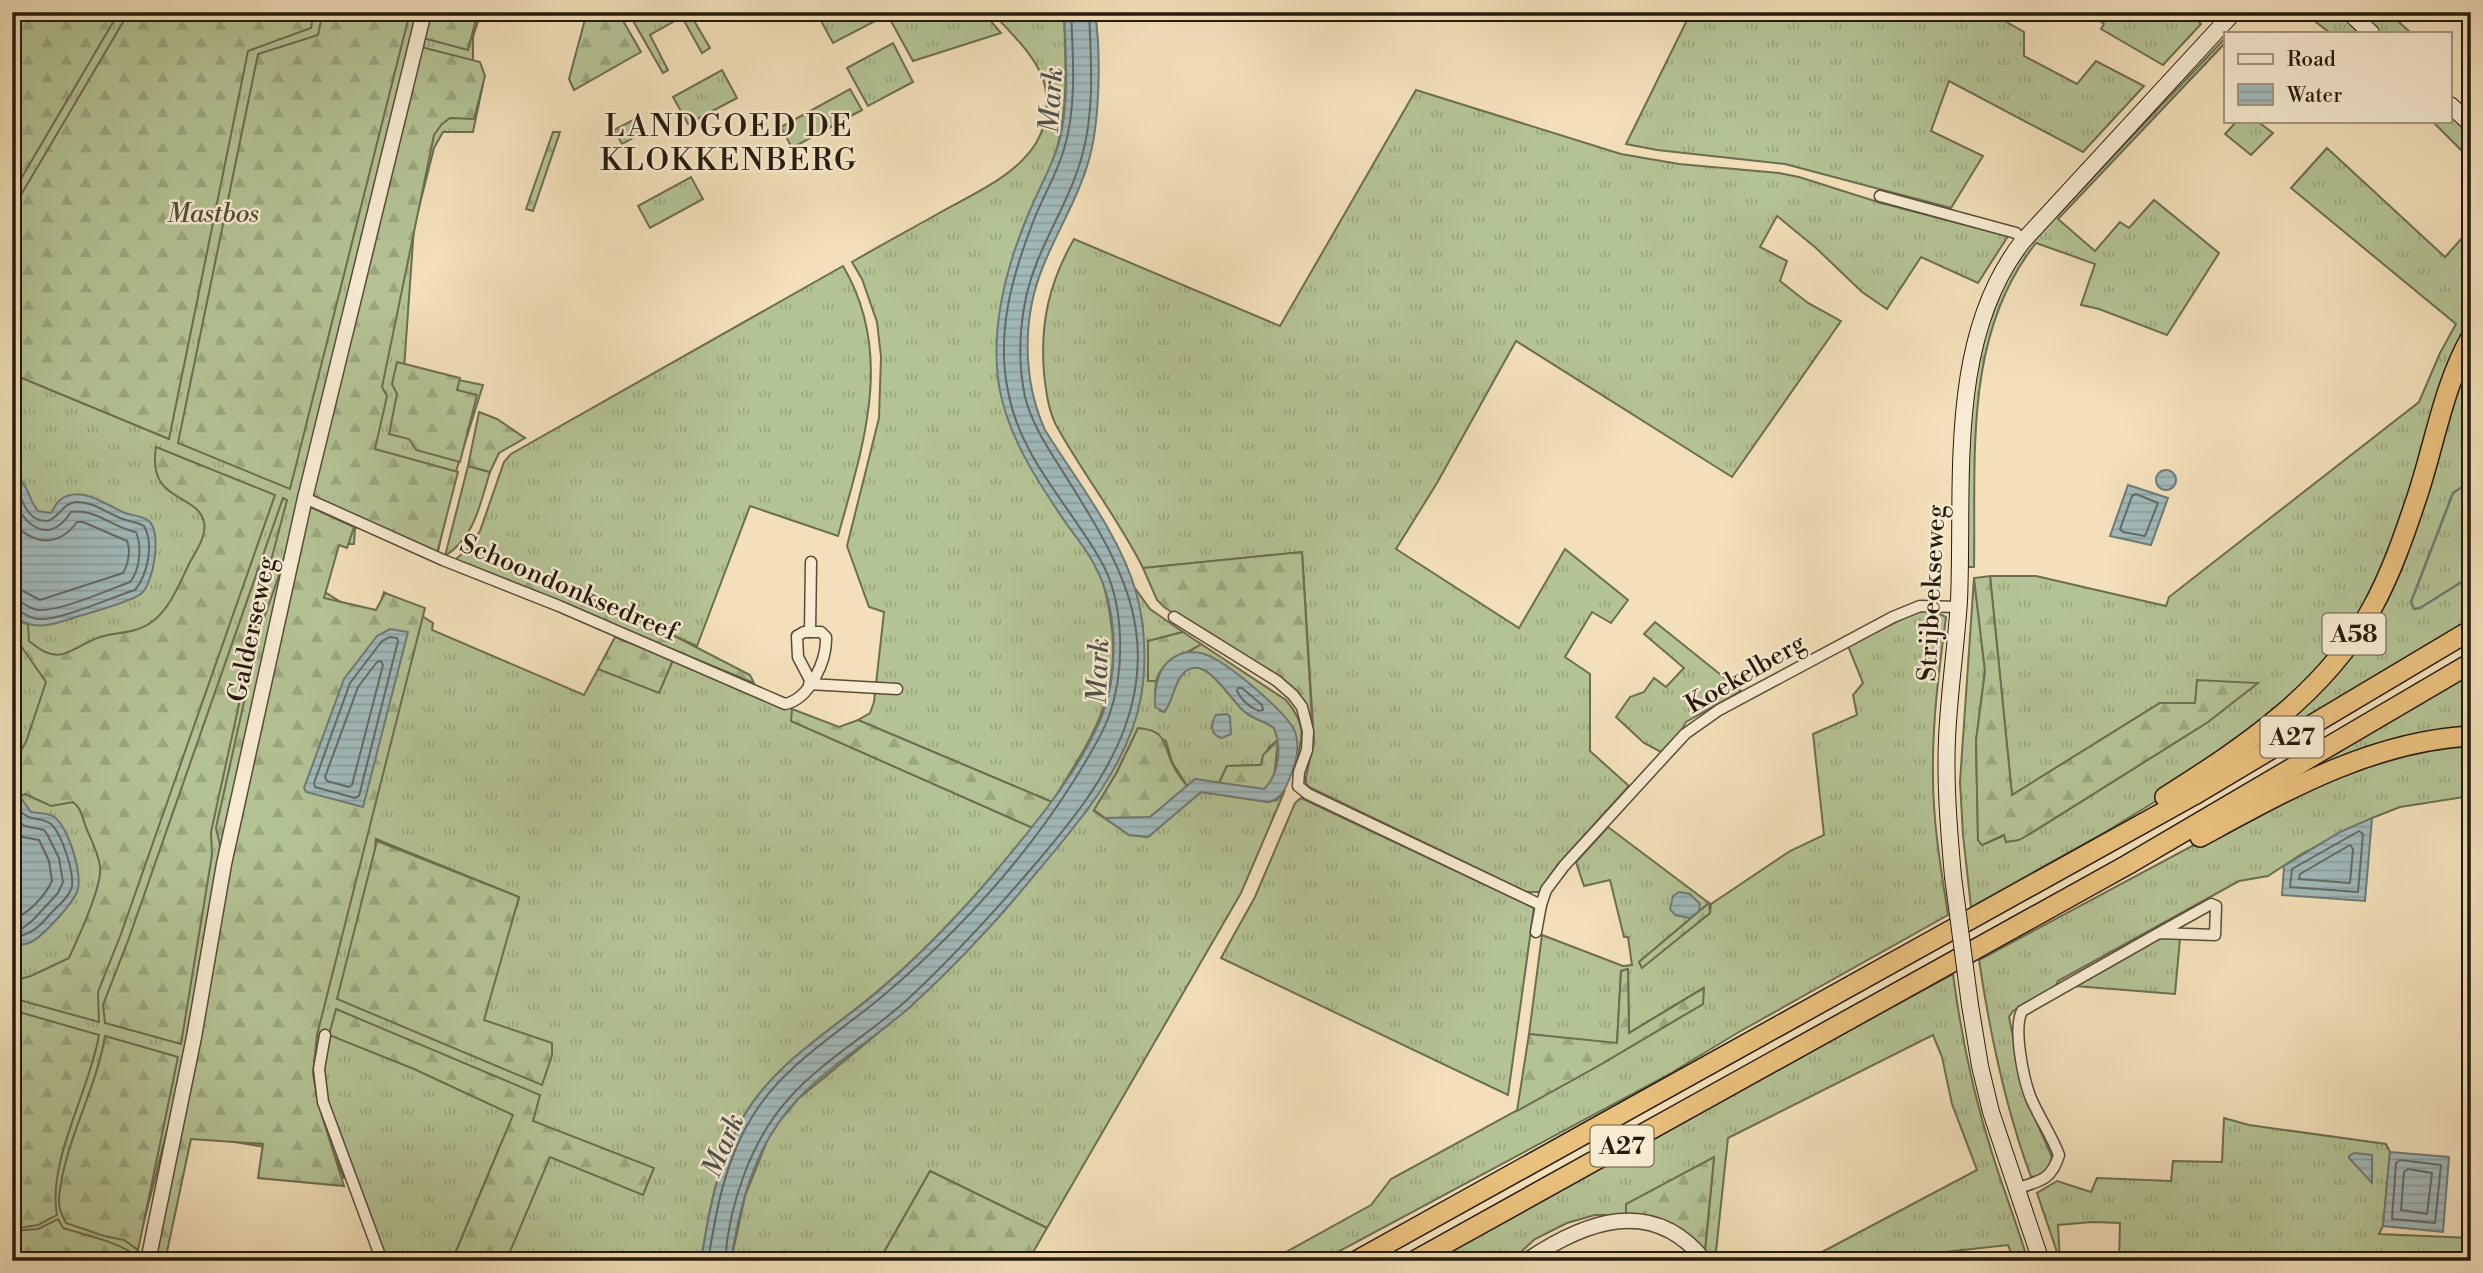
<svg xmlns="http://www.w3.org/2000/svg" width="2483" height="1273" font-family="'Libre Bodoni',serif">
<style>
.grass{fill:url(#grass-tufts);stroke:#6c6e51;stroke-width:2;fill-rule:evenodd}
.forest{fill:url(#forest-firs);stroke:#6c6e51;stroke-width:2}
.water{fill:url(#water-rules);stroke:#6f7a75;stroke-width:2}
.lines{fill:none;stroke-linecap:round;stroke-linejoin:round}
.shore{stroke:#636a64;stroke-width:2}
.stream{stroke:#6f7a75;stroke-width:2.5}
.minor-casing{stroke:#584c38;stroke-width:13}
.tertiary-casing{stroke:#584c38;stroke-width:17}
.secondary-casing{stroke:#251a0d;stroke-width:18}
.motorway-casing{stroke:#251a0d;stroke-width:22}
.minor{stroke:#f7ebd2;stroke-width:10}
.tertiary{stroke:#f7ebd2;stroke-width:14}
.secondary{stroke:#f7ebd2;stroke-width:16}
.motorway{stroke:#eac07d;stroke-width:19}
.secondary-bridge-casing{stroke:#251a0d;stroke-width:18;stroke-linecap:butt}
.secondary-bridge{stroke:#f7ebd2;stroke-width:16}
.labels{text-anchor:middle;stroke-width:5;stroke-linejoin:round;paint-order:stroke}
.shield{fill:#f7ebd2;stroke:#645948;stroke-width:2}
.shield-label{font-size:24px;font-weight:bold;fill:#251a0d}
.park-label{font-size:26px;font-style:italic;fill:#504d36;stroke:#f7ebd2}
.street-label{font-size:26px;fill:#251a0d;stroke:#f7ebd2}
.water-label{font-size:28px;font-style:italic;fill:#50524a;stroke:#f7ebd2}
.quarter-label{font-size:30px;letter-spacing:2px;fill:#251a0d;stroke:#f7ebd2}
</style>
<defs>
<pattern id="grass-tufts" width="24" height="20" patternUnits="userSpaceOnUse" patternTransform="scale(1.75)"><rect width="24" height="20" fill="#b4c395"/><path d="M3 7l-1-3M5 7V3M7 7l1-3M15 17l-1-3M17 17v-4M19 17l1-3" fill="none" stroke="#9ba77f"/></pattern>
<pattern id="forest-firs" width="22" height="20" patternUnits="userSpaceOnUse" patternTransform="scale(1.75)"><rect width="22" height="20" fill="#b4c395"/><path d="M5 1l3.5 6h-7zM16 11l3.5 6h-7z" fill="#9ba77f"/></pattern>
<pattern id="water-rules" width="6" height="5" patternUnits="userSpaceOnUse" patternTransform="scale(1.75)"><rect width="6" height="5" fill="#a1babb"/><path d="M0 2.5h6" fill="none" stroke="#8a9fa0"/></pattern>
</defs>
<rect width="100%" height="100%" fill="#f3e0ba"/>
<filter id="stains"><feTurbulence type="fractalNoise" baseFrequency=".00286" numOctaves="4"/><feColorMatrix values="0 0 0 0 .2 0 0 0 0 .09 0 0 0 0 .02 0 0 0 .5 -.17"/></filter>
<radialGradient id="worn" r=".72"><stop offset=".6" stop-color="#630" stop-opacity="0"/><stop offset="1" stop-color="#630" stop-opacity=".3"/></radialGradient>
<g class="grass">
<path d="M12,12H481L473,37V68L483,84L473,132H443L434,148L414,227L404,369L483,385L453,481L438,552L364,528H355L354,544H335L325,592L374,623L384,592L433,623L432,630L584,695L598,669L659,692L673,660L792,709V721L1033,828C985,885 937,941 880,989C834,1029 777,1061 745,1114C718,1159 709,1210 701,1261H458L501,1144L452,1261H386L328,1104L324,1064L327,1041L315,1036L305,1083L344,1178H265V1147L167,1131L134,1261H12ZM376,839L519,897L517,906L375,846Z"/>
<polygon points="628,12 689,12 710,48 702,53 682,17 650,35 668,70 663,73"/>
<polygon points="833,12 876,12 879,19 833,43 820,19"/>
<polygon points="886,12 983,12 1001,33 913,61"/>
<path d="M992,12H1064C1065,56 1069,102 1058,144C1052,169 1037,194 1027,218C1007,268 995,318 998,373C1000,408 1016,436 1033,466C1040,480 1047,494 1056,508C1068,527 1084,545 1095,564C1104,580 1107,598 1110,615C1124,694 1091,739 1052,802L858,720L870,713L874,702L884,612L869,607L847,546L879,418L881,357L877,322L862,279L852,262C881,245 911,229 941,212C973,194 1016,176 1036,143C1046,127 1049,104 1045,86C1039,58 1010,33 992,12Z"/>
<polygon points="1691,12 1989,12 2024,32 2024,56 2077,84 2096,61 2144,86 2083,152 1949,81 1931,131 1983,156 1951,208 1785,164 1657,150 1626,144"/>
<polygon points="2088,12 2189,12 2201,24 2163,65 2101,29 2104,24"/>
<polygon points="2303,12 2338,12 2362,33 2330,33"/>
<polygon points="2359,12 2388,12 2411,33 2381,33"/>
<path d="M2226,37V42L2058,219L2095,251L2120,222L2129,228L2154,200L2219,253L2167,335L2099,309L2081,305L2095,264L2036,243C1963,335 1976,456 1974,567H1966L1969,435L1978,351L2013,262Z"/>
<polygon points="893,43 913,82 868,106 847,68"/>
<polygon points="722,70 737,98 688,124 673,97"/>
<polygon points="850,89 862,110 792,148 781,127"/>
<path d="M1416,90L1621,154L1679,164L1779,173L1799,177L1881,203L2008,236L1978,283L1921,257L1887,309L1862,292L1816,248L1777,216L1760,247L1787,261L1780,281L1808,303L1841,321L1732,477L1516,341L1437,483L1396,549L1519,628L1565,549L1628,600L1611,623L1592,612L1565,657L1590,674V751L1629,786L1558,864L1539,892H1527L1309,787L1306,783V777L1314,741L1302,552L1143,568C1118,518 1083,474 1056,425C1048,409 1046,391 1044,373C1040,323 1049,283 1074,239L1280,326Z"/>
<polygon points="2450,113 2471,134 2471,160 2432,121 2450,121"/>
<polygon points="633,120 640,134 622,144 614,130"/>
<polygon points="2237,121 2257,121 2273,133 2251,155 2225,134"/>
<polygon points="2327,148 2445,257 2471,228 2471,333 2417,487 2369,602 2315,681 2174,790 2107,831 1971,907 1963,835 1960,782 1974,578 1985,671 1976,741 1978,840 1982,845 2005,835 2006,842 2028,835 2208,722 2257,683 2195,703 2160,703 2012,795 1990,576 2036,576 2166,606 2169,597 2419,402 2440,353 2456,324 2291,188"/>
<polygon points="691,177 703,199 650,228 638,206"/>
<path d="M843,266C895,354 863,446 838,536L750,506L697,646L470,547L480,531L504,462L511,454Z"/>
<polygon points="2471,351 2471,621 2204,778 2240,756 2376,610 2454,390"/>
<path d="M468,466L490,472C480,504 475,537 445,556Z"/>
<path d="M1135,588L1150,609L1183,632L1148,641V680L1156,681L1155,694L1160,711L1164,712C1173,702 1173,684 1183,673C1205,651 1231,702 1245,712C1253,719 1265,721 1274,728L1278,740L1269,747L1261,765L1227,766L1219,783L1195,779L1187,786L1172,762L1166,741L1138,728L1117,772L1094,811L1129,835L1148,837L1201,792L1268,802L1277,800L1285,790L1241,893L1047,1228L930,1171L879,1261H731L745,1196L767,1141L779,1122L798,1099L911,1006L954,964L1005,910L1088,809L1129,736L1141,697L1143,626Z"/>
<path d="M1923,611H1934L1946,617C1939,670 1932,723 1933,777C1933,823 1941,869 1948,915L1739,1032L1666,1076L1321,1261H1270L1371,1205L1391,1179L1598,1066L1703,1004V988L1629,1033L1628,969L1621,971L1617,1044L1529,1034L1542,935L1623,966L1632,965L1628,937H1624L1610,880L1584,886L1576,862L1608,827L1709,903L1639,962L1642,967L1710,913L1711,904L1790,851L1824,835L1813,734L1857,715L1853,695L1863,683L1848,646L1912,614Z"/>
<polygon points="1655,622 1741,691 1686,722 1679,734 1661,752 1644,743 1616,717 1630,697 1644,692 1654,678 1666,687 1684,668 1644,634"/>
<path d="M1201,644L1286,700C1306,724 1304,736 1295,764L1297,749L1295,733L1189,652Z"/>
<polygon points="2471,671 2471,731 2255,800"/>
<path d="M2471,740V796L2400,807L2372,818L2303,853L2268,876L2239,881L2058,981L2055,987L2013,1011L2009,1017L2025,1096L2052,1157L2048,1169L2038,1176L2031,1177C2005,1107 1990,1034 1979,960L2250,815L2364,763Z"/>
<polygon points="1301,798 1534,908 1508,1095 1221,958 1255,897 1295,803"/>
<polygon points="2159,937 2180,939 2175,994 2074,986"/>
<path d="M1953,974C1961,1035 1973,1094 1992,1153C2003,1189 2017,1224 2028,1261H2014L2008,1245L1927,1254V1261H1805L1977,1170L1952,1104L1942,1057L1933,1035L1728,1138L1715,1261L1705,1251L1714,1158L1626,1215H1595L1567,1223L1535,1239L1511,1261H1426Z"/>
<polygon points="2224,1118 2249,1125 2386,1144 2390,1152 2383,1226 2379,1234 2471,1238 2471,1261 2119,1261 2120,1223 2092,1222 2058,1225 2060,1261 2037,1193 2057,1181 2091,1192 2097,1178 2171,1181 2173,1161 2222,1162"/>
</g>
<g class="forest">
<polygon points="12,12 119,12 12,194"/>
<polygon points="129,12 314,12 311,28 248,51 169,439 12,374 12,210"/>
<polygon points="323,12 410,12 290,489 178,443 258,54 318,35"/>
<polygon points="430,12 478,12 468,50 423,38"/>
<polygon points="587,12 618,12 641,52 574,90 569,79"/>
<polygon points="421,47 480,62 485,76 474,119 450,118 442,124 434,135 382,387 387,396 375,449 458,472 437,553 311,496"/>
<polygon points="553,132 560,132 533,211 526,209"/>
<polygon points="397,362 460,378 457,390 477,395 460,462 416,450 409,439 389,434 397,394 392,384"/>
<polygon points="479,412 497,419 525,438 499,453 490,472 468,466"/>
<path d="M156,447L275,495L121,934L98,992L99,1022L12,998V981L31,976L69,958C78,938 103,885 100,866C98,853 92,841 87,830C83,821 82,808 73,802L51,806L25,794L13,802L12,825V765L26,742L46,682L12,633V613L21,622L28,624L29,641C39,649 49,657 63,654C74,651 86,642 97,638C117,631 135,635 153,621C171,607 180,582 190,562C196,551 207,536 204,522C197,492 147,504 156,447Z"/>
<polygon points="283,498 287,500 268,572 211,832 212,855 181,1044 105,1023 103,1005 129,938"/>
<polygon points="299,504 221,849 216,828 260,630 279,575"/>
<polygon points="308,506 354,527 347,548 339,545 324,598 376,610 385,593 425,608 317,1035 313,1074 318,1103 344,1186 258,1178 263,1144 191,1139 165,1261 154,1261 227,866"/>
<polygon points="470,547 661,629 750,675 754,683 455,560"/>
<polygon points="1302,552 1312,721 1304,701 1295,692 1164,607 1157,600 1143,568"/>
<polygon points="1990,576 2012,795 2160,703 2195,703 2197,680 2258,683 2208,722 2028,835 2019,840 2006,842 2004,835 1982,845 1978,840 1976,741 1985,671 1974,578"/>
<path d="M1183,632L1201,644C1184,656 1163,657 1156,681H1148V641Z"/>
<polygon points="615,637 673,660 659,693 598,669"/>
<polygon points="792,709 839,727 858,720 1052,802 1033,828 791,721"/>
<path d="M1138,728C1164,730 1163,740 1171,761C1175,771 1181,778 1187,786L1150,817L1145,818H1105L1094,810L1117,772Z"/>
<polygon points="1278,740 1274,778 1264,790 1219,783 1227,766 1261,765 1263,755"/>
<polygon points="377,841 519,897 484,1020 552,1043 552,1055 542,1085 337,999"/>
<polygon points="1709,903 1710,913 1642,968 1639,962"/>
<polygon points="1628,969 1629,1033 1704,988 1703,1004 1598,1066 1517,1111 1529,1034 1617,1043 1621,971"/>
<polygon points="336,1009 540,1095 533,1121 654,1168 643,1195 550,1157 506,1261 452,1261 513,1115 414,1069 329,1035"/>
<path d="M12,1010L99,1035C90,1090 47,1161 57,1215L38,1225L12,1229Z"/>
<path d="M105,1036L178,1057L138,1250L124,1240L104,1236L66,1223C62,1216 58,1207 59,1198C64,1142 96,1091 105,1036Z"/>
<path d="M1714,1157L1705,1250C1681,1228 1659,1215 1626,1215V1204Z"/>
<polygon points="930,1171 1047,1228 1028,1261 879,1261"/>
<path d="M58,1219L63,1228C88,1236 116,1241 137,1256L136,1261H12V1231L38,1229Z"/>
</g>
<g class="water">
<path d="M1064,12H1095C1101,53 1100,116 1090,156C1080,194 1059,228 1044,264C1022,316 1022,379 1045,430C1076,480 1120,535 1136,592C1145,624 1147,663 1141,697C1129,764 1080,821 1037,872C998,920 956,965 910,1007C868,1044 811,1076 779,1122C751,1161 738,1213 731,1261H701C709,1211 718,1160 744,1116C775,1062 834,1029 881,989C930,946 974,899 1015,848C1048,808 1082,764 1102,716C1119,672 1118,610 1096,568C1089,553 1078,539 1068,526C1040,485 1010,441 1000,391C989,332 1005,270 1028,215C1037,193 1049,171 1057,149C1070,110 1066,53 1064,12Z"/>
<path d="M12,463C16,473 22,480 27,490C31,498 32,504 38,511L51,513C54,509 56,503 60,500C80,484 106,505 125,513C133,516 143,515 150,522C161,535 154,581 142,593C134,601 89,613 76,617C53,625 30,633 12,613Z"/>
<circle cx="2166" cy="480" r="10"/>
<polygon points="2128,485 2168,498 2151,545 2110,536"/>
<polygon points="390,629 408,632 363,807 306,792 304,788 344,679 377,636"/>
<path d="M1188,652C1193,652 1199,652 1204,654C1225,660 1287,712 1295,732C1301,748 1295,765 1289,780C1284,792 1280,799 1268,802L1201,792L1148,837L1129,835L1105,818L1150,817L1195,779L1264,789C1279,774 1282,748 1274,728C1265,721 1253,719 1245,712C1231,702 1205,650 1183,674C1173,684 1173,703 1164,712L1155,707C1154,682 1160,657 1188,652Z"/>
<path d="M1227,714L1230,717L1231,734L1222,738C1210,735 1210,724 1216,715Z"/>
<path d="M21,798L31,812C38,813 47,813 53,816C68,825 84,876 77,892C72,904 41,939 29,943C24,945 17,944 12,943L13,812V802Z"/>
<polygon points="2372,818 2365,901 2282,895 2284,866 2340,832"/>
<polygon points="1679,892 1690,894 1700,904 1699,911 1690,918 1675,915 1670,909 1673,896"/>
<polygon points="2390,1152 2449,1157 2443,1232 2383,1226"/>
<polygon points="2354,1153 2372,1155 2372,1183 2349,1158 2349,1156"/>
</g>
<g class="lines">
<g class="shore">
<path d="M12,480C20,491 23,511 35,518C56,530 59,503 76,502C93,501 108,514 123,519C130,522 137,522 144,526C154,544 148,574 135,590C112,597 60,621 38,619C27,618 22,610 12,609"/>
<polygon points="2136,494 2158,503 2145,536 2123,532 2120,529 2132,496"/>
<path d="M12,495C23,525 48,547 71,512C94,508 114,528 136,532C142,547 140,570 130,582C108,590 59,612 38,610C28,609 23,600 12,600"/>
<path d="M12,521C32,545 58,548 77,522H83L127,541C131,550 128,565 123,573L40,600L23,591L12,589"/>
<polygon points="390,637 397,638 398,641 359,796 355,798 315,787 314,783 350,683 382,641"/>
<polygon points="381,661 383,665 352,785 349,787 327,781 325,777 358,687 377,662"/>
<path d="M1238,688H1242L1262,705L1263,710L1259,711C1249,707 1242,701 1237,691Z"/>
<path d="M12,807L18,808C30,824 39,815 51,824C62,834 74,872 72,886C70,896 59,905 52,912C40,926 31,936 12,937"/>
<polyline points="12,816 25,826 44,830 47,834 59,858 63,882 58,893 33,920 23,928 12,928"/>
<path d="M12,830L23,837L39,840L49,861L52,881C46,894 27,917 12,918"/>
<polygon points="2359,831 2363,834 2358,892 2290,887 2292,869"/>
<polygon points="2350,845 2353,849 2350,883 2299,879 2300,874"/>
<polygon points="2400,1160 2441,1165 2435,1223 2392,1219 2396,1163"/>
<polygon points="2408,1169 2432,1173 2427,1214 2401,1210 2404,1172"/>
<path d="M708,1261C716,1211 725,1160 752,1117C783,1065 839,1033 884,995C957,933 1024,860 1075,779C1087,759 1101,738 1109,716C1125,672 1125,603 1101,561C1069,504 1020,458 1008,391C996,333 1012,276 1033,222C1042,198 1057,174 1064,149C1077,107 1073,56 1071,12"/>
<path d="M725,1261C729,1203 752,1138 791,1096C825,1059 871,1033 908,999C954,956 996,910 1037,862C1071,822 1105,780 1124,730C1161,632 1119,561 1068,480C1052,454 1033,428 1025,397C1016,354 1020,303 1037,262C1051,227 1072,193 1082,156C1095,110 1091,59 1089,12"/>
</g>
<polyline class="stream" points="2471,487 2465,485 2453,493 2411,602 2414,609 2420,608 2471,576"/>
<defs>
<g id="minor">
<polyline points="1880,196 2016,233 2023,241"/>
<path d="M305,498L443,560L559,606L785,704C810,699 827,660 826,637L821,632H804L797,636L798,657L811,682"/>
<polyline points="1174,617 1277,681 1293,695 1302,707 1308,731 1307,750 1299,772 1298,786 1308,794 1541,905"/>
<polyline points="810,632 811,562"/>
<polyline points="809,684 897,689"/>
<polyline points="1536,932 1541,905 1546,890 1564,866 1685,734 1719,710 1893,617 1920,606 1958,607"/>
<polyline points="325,1035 319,1069 323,1102 382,1261"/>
<path d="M2018,1188C2041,1181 2052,1179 2059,1155C2051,1134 2038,1116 2030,1096C2023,1077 2013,1028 2022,1011L2159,933L2215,935L2216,906L2211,904L2159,933"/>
</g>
<g id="tertiary">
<polyline points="148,1261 194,1037 224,864 305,498 424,12"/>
<path d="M1526,1261C1585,1221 1653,1195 1705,1261"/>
</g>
<g id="secondary">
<polyline points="2349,12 2371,33"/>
<polyline points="2450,105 2471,124"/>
<path d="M1953,877C1949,831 1945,784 1947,739C1949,692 1956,647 1959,601C1964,483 1946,339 2023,241L2234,12"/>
<polyline points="1970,1005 1980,1066 1991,1112 2041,1261"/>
</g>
<g id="motorway">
<path d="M2165,797C2244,747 2324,694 2371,610C2391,574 2404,536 2417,497C2435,443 2443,387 2471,337"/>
<path d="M2200,837C2285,791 2372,741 2471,736"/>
<polyline points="1356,1261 2194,795 2471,630"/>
<polyline points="1414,1261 2127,865 2471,663"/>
</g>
</defs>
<use href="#minor" class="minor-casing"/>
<use href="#tertiary" class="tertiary-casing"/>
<use href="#secondary" class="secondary-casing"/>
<use href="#motorway" class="motorway-casing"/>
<use href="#minor" class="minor"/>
<use href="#tertiary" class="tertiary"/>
<use href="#secondary" class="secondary"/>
<use href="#motorway" class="motorway"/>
<defs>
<polyline id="secondary-bridge" points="1953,877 1970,1005"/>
</defs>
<use href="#secondary-bridge" class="secondary-bridge-casing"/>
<use href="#secondary-bridge" class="secondary-bridge"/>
</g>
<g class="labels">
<g class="shield">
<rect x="2322.5" y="613.5" width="63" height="41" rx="5"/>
<rect x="2260.5" y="716.5" width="63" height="41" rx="5"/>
<rect x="1590.5" y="1125.5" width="63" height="41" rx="5"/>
</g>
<g class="shield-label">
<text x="2354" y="642">A58</text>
<text x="2292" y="745">A27</text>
<text x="1622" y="1154">A27</text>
</g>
<g class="park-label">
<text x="213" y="222">Mastbos</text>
</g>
<g class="street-label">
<text transform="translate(569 587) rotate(23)" y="9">Schoondonksedreef</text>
<text transform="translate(1931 593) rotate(-87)" y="9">Strijbeekseweg</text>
<text transform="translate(251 629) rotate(-78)" y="9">Galderseweg</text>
<text transform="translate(1745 673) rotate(-30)" y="9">Koekelberg</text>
</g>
<g class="water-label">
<text transform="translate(1050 100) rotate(-86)" y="10">Mark</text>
<text transform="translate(1097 671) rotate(-88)" y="10">Mark</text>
<text transform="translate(722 1145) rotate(-67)" y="10">Mark</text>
</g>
<g class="quarter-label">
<text x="729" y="136">LANDGOED DE<tspan x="729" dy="34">KLOKKENBERG</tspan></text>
</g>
</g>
<rect width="2483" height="1273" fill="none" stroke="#f3e0ba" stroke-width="42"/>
<rect x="14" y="14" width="2455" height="1245" fill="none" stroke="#251a0d" stroke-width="3.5"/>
<rect x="21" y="21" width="2441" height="1231" fill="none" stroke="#251a0d" stroke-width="2"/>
<rect x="2224" y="32" width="228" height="91" fill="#f7ebd2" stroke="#a39783" stroke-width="2"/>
<rect x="2238" y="54" width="35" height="10" fill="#f7ebd2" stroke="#a39783" stroke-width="2"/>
<text x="2287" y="66" font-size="21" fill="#251a0d">Road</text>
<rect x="2238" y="84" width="35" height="21" fill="url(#water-rules)" stroke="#a39783" stroke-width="2"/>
<text x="2287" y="102" font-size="21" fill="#251a0d">Water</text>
<rect width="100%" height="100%" filter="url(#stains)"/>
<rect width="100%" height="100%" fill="url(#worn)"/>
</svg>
